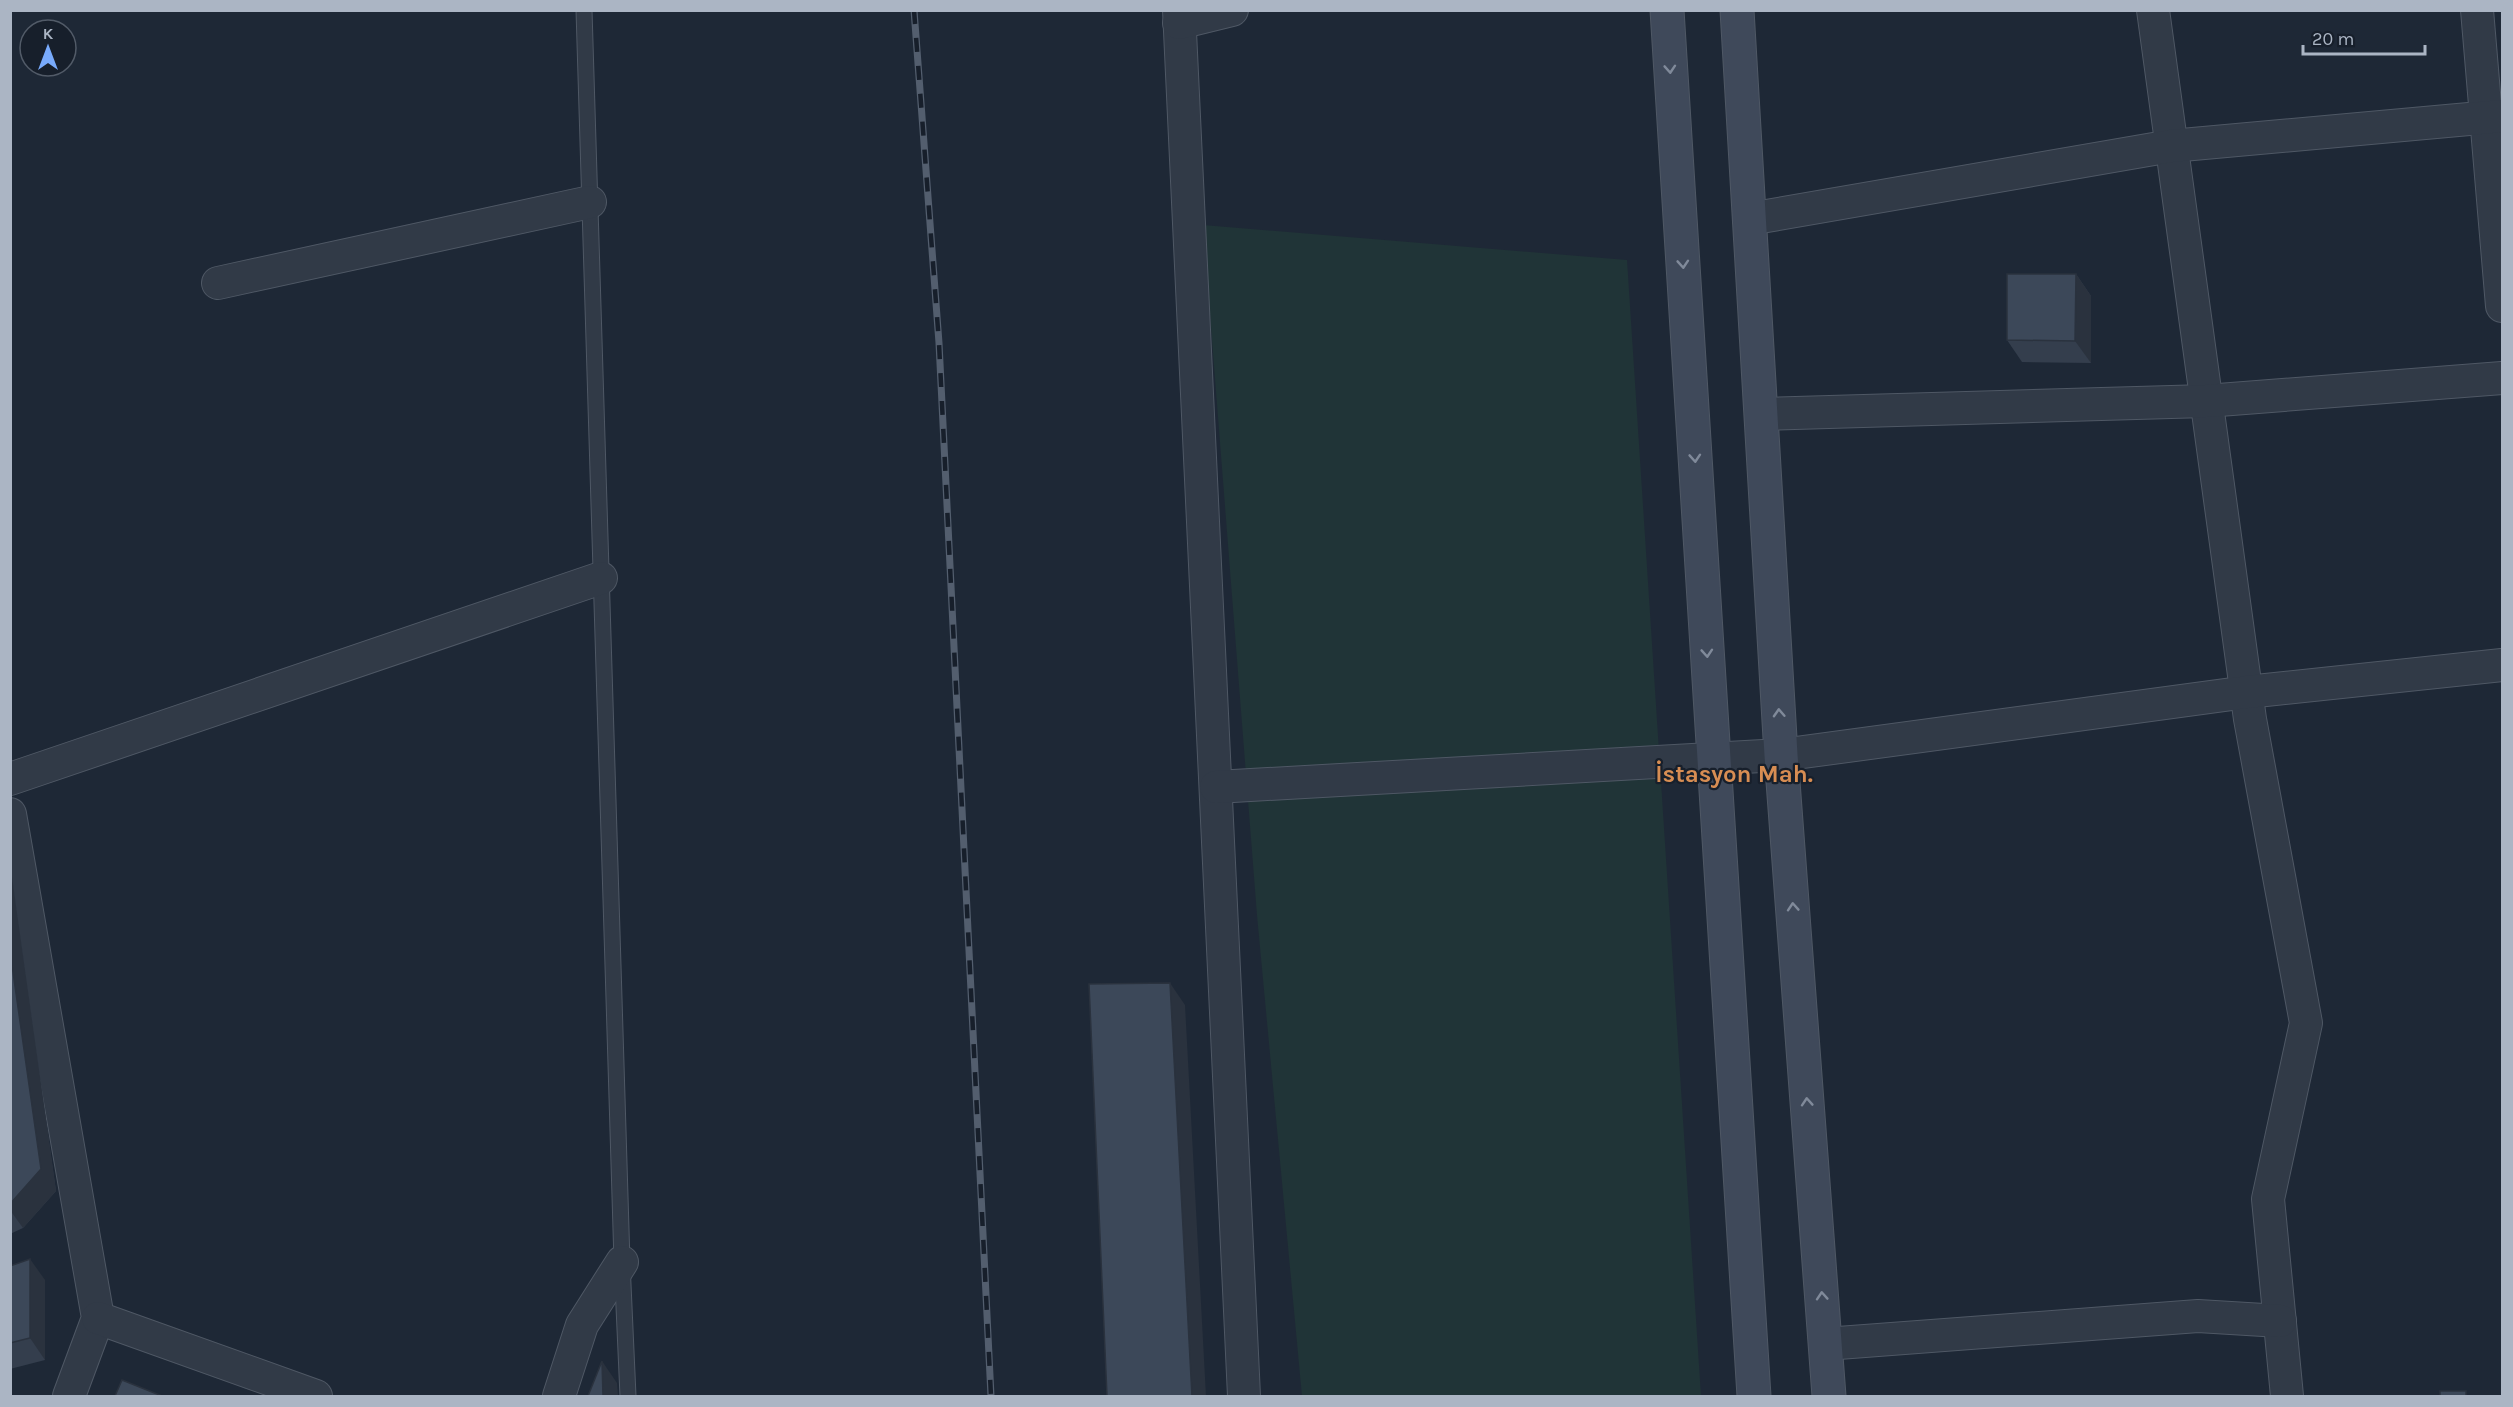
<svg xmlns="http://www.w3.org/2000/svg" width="2513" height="1407" font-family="Karla,sans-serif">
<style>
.green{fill:#203437}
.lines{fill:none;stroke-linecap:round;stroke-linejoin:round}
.service-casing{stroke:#4f5865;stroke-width:17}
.minor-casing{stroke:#4f5865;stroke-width:34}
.secondary-casing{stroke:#4f5865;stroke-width:35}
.service{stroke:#313a47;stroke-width:15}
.minor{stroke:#313a47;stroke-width:32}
.secondary{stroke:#3f495a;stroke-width:33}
.rail-casing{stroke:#535e6e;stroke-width:7}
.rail{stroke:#171f2b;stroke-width:4.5;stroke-dasharray:14;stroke-linecap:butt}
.wall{fill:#343e4d}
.shaded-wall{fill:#2a323e}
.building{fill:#3c4859;stroke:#2a323e;stroke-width:1.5}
.oneway{stroke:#808a9a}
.labels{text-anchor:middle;stroke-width:4.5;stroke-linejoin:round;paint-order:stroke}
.district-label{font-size:24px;font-weight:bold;fill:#d78d53;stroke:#171f2b}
</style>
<rect width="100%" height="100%" fill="#1e2836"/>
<polygon class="green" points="1203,225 1627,260 1701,1396 1302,1396 1257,915"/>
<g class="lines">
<defs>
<polyline id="service" points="584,10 622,1262 628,1396"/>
<g id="minor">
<polyline points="1179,10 1244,1396"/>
<polyline points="2153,10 2250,719 2306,1023 2268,1199 2287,1396"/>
<polyline points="2477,10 2502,306"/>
<polyline points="1179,23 1232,10"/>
<polyline points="1749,219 2171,146 2502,116"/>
<polyline points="218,283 590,202"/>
<polyline points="1761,414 2206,401 2502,378"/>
<polyline points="10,779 601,578"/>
<polyline points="1216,787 1781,755 2247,692 2502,665"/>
<polyline points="10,814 98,1318 69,1396"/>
<polyline points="98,1318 316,1396"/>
<polyline points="1825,1344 2198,1316 2280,1321"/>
<polyline points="559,1396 582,1325 622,1262"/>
</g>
<g id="secondary">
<polyline points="1667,10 1754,1396"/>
<polyline points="1737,10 1781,755 1829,1396"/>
</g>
</defs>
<use href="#service" class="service-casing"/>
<use href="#minor" class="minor-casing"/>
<use href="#secondary" class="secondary-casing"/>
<use href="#service" class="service"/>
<use href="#minor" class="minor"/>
<use href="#secondary" class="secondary"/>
<defs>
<polyline id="rail" points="914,10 939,343 991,1396"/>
</defs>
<use href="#rail" class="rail-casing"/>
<use href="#rail" class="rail"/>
</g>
<g class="wall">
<polygon points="2076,274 2091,296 2091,363 2022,362 2007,340"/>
<polygon points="10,863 56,1191 23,1228 10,1234"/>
<polygon points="10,1266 45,1280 45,1360 10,1369"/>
</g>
<g class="shaded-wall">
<polygon points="2076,274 2091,296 2091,363 2075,341"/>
<polygon points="10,863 56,1191 23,1228 10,1210"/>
<polygon points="1170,983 1185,1005 1206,1396 1192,1396"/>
<polygon points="30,1259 45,1280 45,1360 30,1338"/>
<polygon points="602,1361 617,1383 618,1396 603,1396"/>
</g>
<g class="building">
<polygon points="2007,274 2076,274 2075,341 2007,340"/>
<polygon points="10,951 41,1169 10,1204"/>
<polygon points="1170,983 1192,1396 1107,1396 1089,984"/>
<polygon points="30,1259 30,1338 10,1343 10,1266"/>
<polygon points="602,1361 603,1396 588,1396"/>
<polygon points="122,1380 162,1396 115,1396"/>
<rect x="2440" y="1391" width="26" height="5"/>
</g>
<defs><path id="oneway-chevron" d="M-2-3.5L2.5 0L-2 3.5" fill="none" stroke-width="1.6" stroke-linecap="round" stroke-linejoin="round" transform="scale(1.5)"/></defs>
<g class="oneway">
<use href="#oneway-chevron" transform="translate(1670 69) rotate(86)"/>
<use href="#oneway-chevron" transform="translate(1683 264) rotate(86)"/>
<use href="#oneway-chevron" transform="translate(1695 458) rotate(86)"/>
<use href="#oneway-chevron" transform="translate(1707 653) rotate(86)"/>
<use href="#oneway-chevron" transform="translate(1779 713) rotate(-93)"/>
<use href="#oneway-chevron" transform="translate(1793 907) rotate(-94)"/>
<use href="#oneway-chevron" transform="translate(1807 1102) rotate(-94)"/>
<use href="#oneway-chevron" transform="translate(1822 1296) rotate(-94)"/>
</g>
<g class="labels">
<g class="district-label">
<text x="1734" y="782">İstasyon Mah.</text>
</g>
</g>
<rect width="2513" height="1407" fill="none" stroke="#abb5c4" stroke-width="24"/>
<g transform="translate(48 48)"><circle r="28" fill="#171f2b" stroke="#525b68" stroke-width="1.5"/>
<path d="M0-4.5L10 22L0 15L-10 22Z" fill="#78aafc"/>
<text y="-9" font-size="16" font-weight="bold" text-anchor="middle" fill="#abb5c4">K</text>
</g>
<path d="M2303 45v9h122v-9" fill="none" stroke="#abb5c4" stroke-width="3"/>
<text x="2312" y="45" font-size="18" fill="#abb5c4" stroke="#171f2b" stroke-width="4.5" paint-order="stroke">20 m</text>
</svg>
